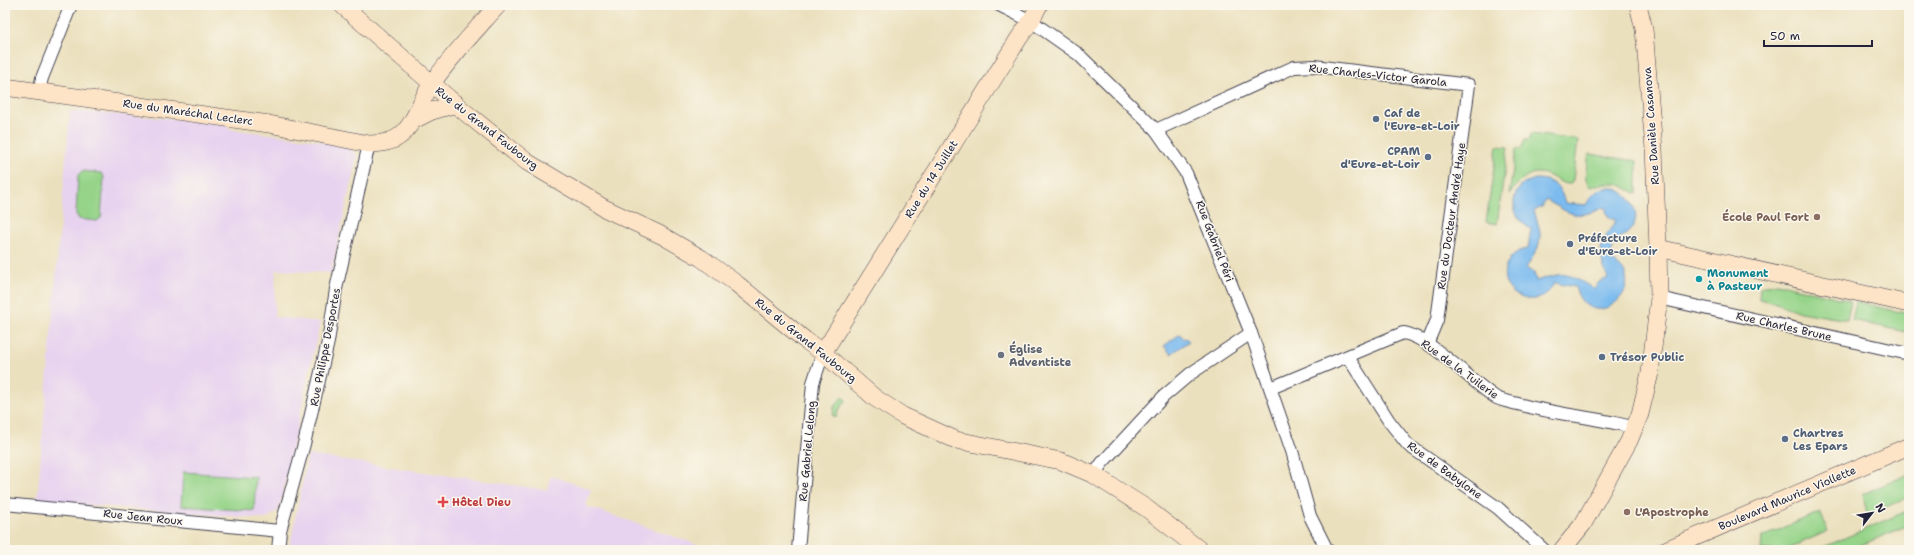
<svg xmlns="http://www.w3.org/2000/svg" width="1914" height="555" font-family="'Shantell Sans',sans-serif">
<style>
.built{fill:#e7d2ef}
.green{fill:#96d489;stroke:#5c7b62}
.water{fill:#7bbbef;stroke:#4e6e95;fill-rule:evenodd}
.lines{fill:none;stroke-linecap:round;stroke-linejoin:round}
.street-casing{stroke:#403e4e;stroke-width:14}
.secondary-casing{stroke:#403e4e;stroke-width:18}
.street{stroke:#fff;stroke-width:12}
.secondary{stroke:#fee4c6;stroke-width:17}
.service-dot{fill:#5c6f8a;stroke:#fbf7ec;stroke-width:1.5}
.education-dot{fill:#8d6e63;stroke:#fbf7ec;stroke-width:1.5}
.culture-dot{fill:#0f9aa8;stroke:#fbf7ec;stroke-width:1.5}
.worship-dot{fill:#6b7280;stroke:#fbf7ec;stroke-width:1.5}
.health-dot{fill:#e0444e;stroke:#fbf7ec;stroke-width:1.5}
.labels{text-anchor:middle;stroke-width:3;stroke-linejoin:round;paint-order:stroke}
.street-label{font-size:11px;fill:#22223b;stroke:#fbf7ec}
.service-label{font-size:11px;font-weight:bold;fill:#4e5e75;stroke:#fbf7ec;text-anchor:start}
.education-label{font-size:11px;font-weight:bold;fill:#785e54;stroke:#fbf7ec;text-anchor:end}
.culture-label{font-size:11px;font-weight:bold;fill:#0d838f;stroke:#fbf7ec;text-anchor:start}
.worship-label{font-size:11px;font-weight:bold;fill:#5b616d;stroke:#fbf7ec;text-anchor:start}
.health-label{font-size:11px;font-weight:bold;fill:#be3a42;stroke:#fbf7ec;text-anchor:start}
</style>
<rect width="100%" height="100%" fill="#fbf7ec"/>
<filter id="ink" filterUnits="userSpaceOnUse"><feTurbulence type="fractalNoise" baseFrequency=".025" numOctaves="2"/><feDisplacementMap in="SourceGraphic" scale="8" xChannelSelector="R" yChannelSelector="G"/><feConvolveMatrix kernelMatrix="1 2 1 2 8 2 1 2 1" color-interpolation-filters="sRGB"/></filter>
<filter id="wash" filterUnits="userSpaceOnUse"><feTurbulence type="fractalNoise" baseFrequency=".012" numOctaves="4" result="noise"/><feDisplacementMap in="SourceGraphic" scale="16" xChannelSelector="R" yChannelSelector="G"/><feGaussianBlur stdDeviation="0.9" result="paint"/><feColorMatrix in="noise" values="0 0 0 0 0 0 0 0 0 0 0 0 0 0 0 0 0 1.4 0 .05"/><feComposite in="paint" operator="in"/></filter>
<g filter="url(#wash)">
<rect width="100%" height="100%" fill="#ebe0bd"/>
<g class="built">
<polygon points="70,111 203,121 228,125 228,129 309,139 350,147 357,157 331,273 276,270 274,317 320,322 279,510 266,519 37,501"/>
<polygon points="308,455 547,490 551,476 591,489 586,506 713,550 289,550"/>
</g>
<g class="green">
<path d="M1531,134L1578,140L1573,180L1571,184H1567C1561,183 1556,179 1550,176C1531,167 1520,180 1509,195L1516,149H1521L1525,140L1530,139Z"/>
<polygon points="1497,146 1508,147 1497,224 1486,222"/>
<path d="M1589,154L1637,161V194L1619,184H1601L1591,187C1581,182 1588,163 1589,154Z"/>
<polygon points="82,171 101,173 104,177 101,218 97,221 79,219 76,214 78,175"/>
<polygon points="1777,283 1851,301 1847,320 1800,312 1776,303 1759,299 1760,287"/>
<polygon points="1856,302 1909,314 1905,332 1852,320"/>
<polygon points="843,396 846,401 838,411 837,417 833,416 834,407"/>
<polygon points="183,472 256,477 254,511 181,506"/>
<polygon points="1909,474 1909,497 1867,515 1863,494"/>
<polygon points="1909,510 1909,525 1849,550 1817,550"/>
<polygon points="1820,512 1828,531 1785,550 1761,550 1762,537"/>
</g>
<g class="water">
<path d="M1536,179C1552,179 1561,187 1565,203L1586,205C1611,156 1666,225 1614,240L1610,260C1657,282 1591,341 1575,287L1554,283C1539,317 1491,292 1508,262C1512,254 1519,250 1528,249L1531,229C1507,216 1508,185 1536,179ZM1546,200C1573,215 1574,220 1605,207L1608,216L1616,221C1600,245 1596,250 1608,278L1599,282L1594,289C1565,272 1568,271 1536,281L1534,273L1526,268C1542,242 1544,241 1534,211L1542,207Z"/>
<polygon points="1180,334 1184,339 1186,338 1189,341 1171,354 1164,346"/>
</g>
</g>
<g filter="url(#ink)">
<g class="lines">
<defs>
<g id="street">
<polyline points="999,5 1031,21 1078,54 1156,130 1186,173 1251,333 1292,451 1310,516 1327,550"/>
<polyline points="39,91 42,78 71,5"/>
<polyline points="1156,130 1294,67 1314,66 1469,85 1437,320 1427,344"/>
<polyline points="1659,298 1909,354"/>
<polyline points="1348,357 1389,421 1408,445 1498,508 1544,550"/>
<path d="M1271,388L1403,333C1428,336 1471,381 1495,397C1501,401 1511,402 1518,404C1557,415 1597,417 1635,428"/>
<polyline points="1094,475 1102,463 1163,397 1190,374 1251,333"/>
<polyline points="5,504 280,531"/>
<polyline points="278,550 280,531 304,444 328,342 336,289 369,144"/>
<polyline points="798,550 813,383 823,353"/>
</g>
<g id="secondary">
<polyline points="342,5 461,109 527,162 604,208 661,235 701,258 737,284 805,340 823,353 875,398 903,416 956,440 1061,461 1094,475 1146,508 1200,550"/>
<path d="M5,87L269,124L369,144C382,144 396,142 405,131C417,118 421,99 431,85C450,57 475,31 498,5"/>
<polyline points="412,121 432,111 456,104"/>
<polyline points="1658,248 1909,304"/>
<polyline points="823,353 1019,38 1031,21 1039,5"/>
<polyline points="1562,550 1583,524 1629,441 1640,414 1650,373 1659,298 1658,248 1654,149 1644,29 1638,5"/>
<polyline points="1665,550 1909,446"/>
</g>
</defs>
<use href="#street" class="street-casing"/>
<use href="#secondary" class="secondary-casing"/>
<use href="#street" class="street"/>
<use href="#secondary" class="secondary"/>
</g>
</g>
<g class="service-dot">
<circle cx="1376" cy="119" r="4"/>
<circle cx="1428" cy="157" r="4"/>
<circle cx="1570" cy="244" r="4"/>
<circle cx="1602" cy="357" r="4"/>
<circle cx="1785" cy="439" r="4"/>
</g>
<g class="education-dot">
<circle cx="1817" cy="217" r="4"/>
<circle cx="1627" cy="512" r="4"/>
</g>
<circle class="culture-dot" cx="1699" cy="279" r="4"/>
<circle class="worship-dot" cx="1001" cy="355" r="4"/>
<path class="health-dot" d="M441 496h4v4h4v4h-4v4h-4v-4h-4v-4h4z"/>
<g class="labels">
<g class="street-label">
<text transform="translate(1378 75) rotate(6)" y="4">Rue Charles-Victor Garola</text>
<text transform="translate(188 112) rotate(8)" y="4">Rue du Maréchal Leclerc</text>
<text transform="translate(1651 126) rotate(-94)" y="4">Rue Danièle Casanova</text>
<text transform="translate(487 128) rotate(38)" y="4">Rue du Grand Faubourg</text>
<text transform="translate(931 179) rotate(-58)" y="4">Rue du 14 Juillet</text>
<text transform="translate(1451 216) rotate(-82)" y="4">Rue du Docteur André Haye</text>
<text transform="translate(1215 241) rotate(69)" y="4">Rue Gabriel Péri</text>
<text transform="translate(1784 326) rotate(13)" y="4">Rue Charles Brune</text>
<text transform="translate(806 340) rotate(39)" y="4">Rue du Grand Faubourg</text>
<text transform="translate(325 347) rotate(-79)" y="4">Rue Philippe Desportes</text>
<text transform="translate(1460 369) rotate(36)" y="4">Rue de la Tuilerie</text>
<text transform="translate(807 451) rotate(-85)" y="4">Rue Gabriel Lelong</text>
<text transform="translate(1445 470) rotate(36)" y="4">Rue de Babylone</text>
<text transform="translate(1787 498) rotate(-23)" y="4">Boulevard Maurice Viollette</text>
<text transform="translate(143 517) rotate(6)" y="4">Rue Jean Roux</text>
</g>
<g class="service-label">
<text x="1384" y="117">Caf de<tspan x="1384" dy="13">l'Eure-et-Loir</tspan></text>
<text x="1420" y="155" text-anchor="end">CPAM<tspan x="1420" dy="13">d'Eure-et-Loir</tspan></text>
<text x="1578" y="242">Préfecture<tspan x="1578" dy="13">d'Eure-et-Loir</tspan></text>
<text x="1610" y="361">Trésor Public</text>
<text x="1793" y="437">Chartres<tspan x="1793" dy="13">Les Epars</tspan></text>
</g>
<g class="education-label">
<text x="1809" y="221">École Paul Fort</text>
<text x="1635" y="516" text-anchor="start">L'Apostrophe</text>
</g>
<g class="culture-label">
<text x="1707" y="277">Monument<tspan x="1707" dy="13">à Pasteur</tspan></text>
</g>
<g class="worship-label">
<text x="1009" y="353">Église<tspan x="1009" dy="13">Adventiste</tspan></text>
</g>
<g class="health-label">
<text x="452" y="506">Hôtel Dieu</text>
</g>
</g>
<rect width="1914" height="555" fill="none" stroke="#fbf7ec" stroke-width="20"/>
<g transform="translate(1872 513) rotate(59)" stroke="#fbf7ec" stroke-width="3" paint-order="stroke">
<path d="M0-3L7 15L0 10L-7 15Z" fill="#22223b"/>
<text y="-6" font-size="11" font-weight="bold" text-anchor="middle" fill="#22223b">N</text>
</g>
<path d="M1764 40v6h108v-6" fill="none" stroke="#22223b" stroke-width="2"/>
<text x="1770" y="40" font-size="12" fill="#22223b" stroke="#fbf7ec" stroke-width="3" paint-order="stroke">50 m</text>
</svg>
